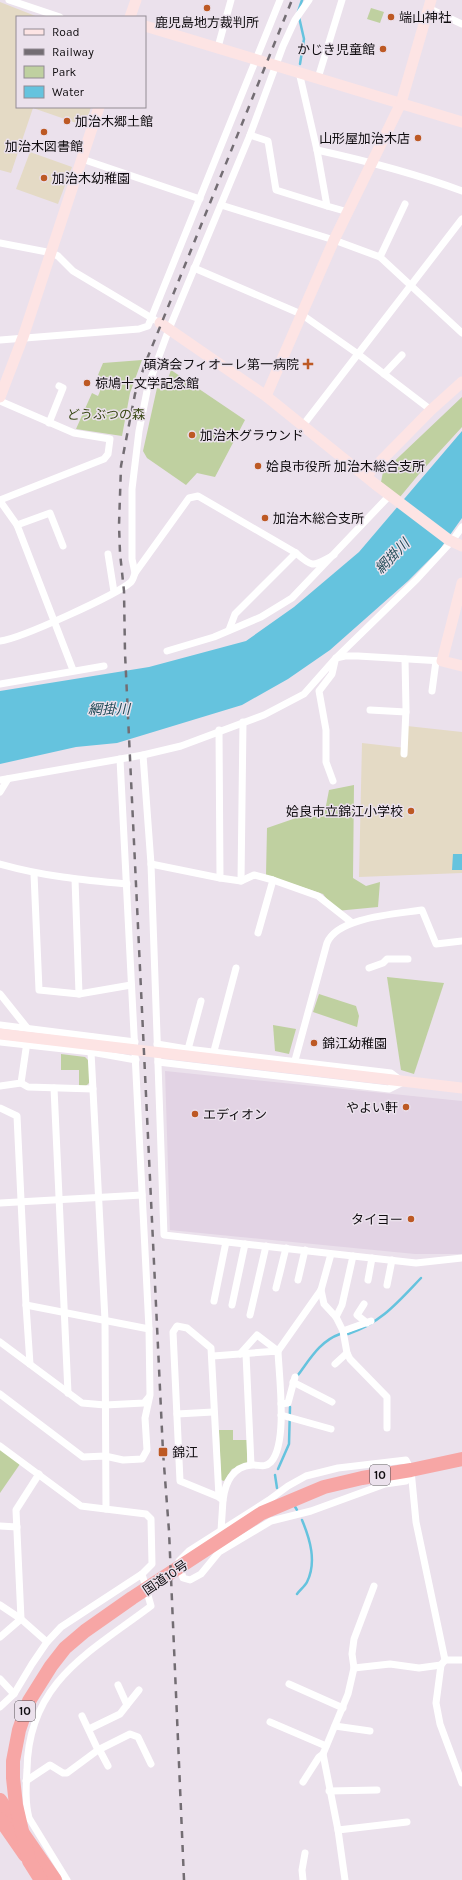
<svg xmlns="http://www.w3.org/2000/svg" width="462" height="1880" font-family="Karla,'Noto Sans JP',sans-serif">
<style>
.built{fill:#e2d3e4}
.education{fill:#e4dac5}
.green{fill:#bfd0a0}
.water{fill:#65c3de}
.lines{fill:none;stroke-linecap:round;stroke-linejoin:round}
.stream{stroke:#65c3de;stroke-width:2.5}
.street{stroke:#fff;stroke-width:7}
.secondary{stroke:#fde4e4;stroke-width:11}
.highway{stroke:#f7a6a5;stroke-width:14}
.rail{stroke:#736d73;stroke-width:2.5;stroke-dasharray:7 7;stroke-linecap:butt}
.poi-dot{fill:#bd5924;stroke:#ebe1ec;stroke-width:1.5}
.labels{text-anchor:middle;stroke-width:3;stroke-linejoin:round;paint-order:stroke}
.shield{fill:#ebe1ec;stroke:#524d52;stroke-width:1}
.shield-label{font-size:12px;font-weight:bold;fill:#100d10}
.poi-label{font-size:13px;fill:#100d10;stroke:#ebe1ec;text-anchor:start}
.park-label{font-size:13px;fill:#384714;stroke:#ebe1ec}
.street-label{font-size:13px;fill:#100d10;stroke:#ebe1ec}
.water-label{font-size:14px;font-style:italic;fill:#214b57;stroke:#ebe1ec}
</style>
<rect width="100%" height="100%" fill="#ebe1ec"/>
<polygon class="built" points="165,1071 462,1101 462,1254 415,1254 170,1230"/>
<g class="education">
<polygon points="0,2 38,17 17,17 17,107 91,107 85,126 33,108 11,173 0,170"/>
<polygon points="30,152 72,167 58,204 16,189"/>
<polygon points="407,726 462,732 462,873 359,877 362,743 406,748"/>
</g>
<g class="green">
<polygon points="371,8 384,12 380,23 367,19"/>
<polygon points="142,360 130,393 122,436 76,429 92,393 98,396 105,379 98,375 103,363"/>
<polygon points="171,370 245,420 215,477 197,473 186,485 147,458 143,451 157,388 164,390"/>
<polygon points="462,397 462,427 419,474 400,497 381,482 383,472"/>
<polygon points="354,785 353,878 366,886 380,882 378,907 336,911 323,894 266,875 267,828 296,818 324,816 329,790"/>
<polygon points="387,977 444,983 414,1074 401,1070"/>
<polygon points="319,994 356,1006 359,1016 357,1027 313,1012"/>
<polygon points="273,1025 296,1029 289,1054 275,1051"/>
<polygon points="61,1054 85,1057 89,1061 90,1082 86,1086 79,1086 79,1070 61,1070"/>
<polygon points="219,1430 233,1430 233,1440 247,1440 247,1464 232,1469 224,1481 221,1480"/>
<polygon points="0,1449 20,1464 0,1493"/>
</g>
<g class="water">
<polygon points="462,431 462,518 440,549 408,581 330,650 288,679 242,705 117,743 76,747 0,764 0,691 149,667 246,641 294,607 359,552"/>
<polygon points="453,854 462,854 462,870 452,870"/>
</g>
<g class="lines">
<g class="stream">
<polyline points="298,12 302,0"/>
<polyline points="299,17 304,39 300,64"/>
<path d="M348,1334C381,1323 398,1302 421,1278"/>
<path d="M298,1375C310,1359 320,1341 340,1334"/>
<polyline points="278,1469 289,1444 290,1407"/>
<polyline points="275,1475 277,1488"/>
<polyline points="294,1505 297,1510"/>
<path d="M297,1594C300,1590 305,1586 307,1582C317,1562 310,1539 302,1520"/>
</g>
<g class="street">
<polyline points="9,0 60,17"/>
<polyline points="428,8 462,24"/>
<polyline points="218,47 231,0"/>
<polyline points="299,72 317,150 327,206 348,212"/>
<polyline points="318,78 342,0"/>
<polyline points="250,135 268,141 276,190 327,206"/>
<path d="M317,150C367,161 414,173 462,191"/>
<polyline points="82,159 200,199"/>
<polyline points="221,205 334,240 380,257 462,333"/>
<polyline points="0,243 52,253 58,256 73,271 155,320"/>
<polyline points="380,257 405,204"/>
<polyline points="194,268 301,314 358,354 431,410"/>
<polyline points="0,340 139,329 148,326 280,0"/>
<polyline points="384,374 402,355"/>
<polyline points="0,401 74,433 110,439 108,454 104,459 0,500"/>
<polyline points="49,423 63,388 59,386"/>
<polyline points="304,424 462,219"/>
<polyline points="0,501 17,525 73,670"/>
<polyline points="17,525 50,513 63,546"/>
<polyline points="108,554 114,592"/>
<polyline points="135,573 132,559 132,489 139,431 148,386 169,329 250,135 283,46 295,20 309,0"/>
<polyline points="229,630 235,614 296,553"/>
<path d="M0,641C20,639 116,595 131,582C133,580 134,576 135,573L189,498L198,496L296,553C314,569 313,566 334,555"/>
<polyline points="167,651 214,637 261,617 292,598 390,495"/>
<polyline points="336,658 345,656 358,656 442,661"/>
<polyline points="0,684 104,666"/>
<polyline points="432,691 436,661"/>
<polyline points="370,710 406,712"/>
<polyline points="219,730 220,878"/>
<polyline points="404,754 406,709 405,659"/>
<polyline points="143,755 151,864 164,1235 416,1263 462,1258"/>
<polyline points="0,780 143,755 181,746 264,715 304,694 335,659 417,579 452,541 462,527"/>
<polyline points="333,781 326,762 326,730 319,691 332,674 335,661"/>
<polyline points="0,792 8,779"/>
<path d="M0,864C43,876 82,880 127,884"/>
<polyline points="151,864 220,878 241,881 254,875 273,880 318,896 351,922"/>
<polyline points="34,874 39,990 79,994 131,985"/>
<polyline points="75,879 79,994"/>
<polyline points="241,881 243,722"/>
<polyline points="258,933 273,880"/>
<polyline points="369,968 383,963 387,959 408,959"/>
<polyline points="0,994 28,1029"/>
<polyline points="0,1025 135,1042"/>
<polyline points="92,1037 91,1052 105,1320 106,1509"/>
<polyline points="0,1042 91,1052 136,1060"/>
<polyline points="157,1044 187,1049 391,1073 403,1082 389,1089 158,1062"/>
<polyline points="214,1051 236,968"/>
<polyline points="187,1053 201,1001"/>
<path d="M294,1064L327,943C337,917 397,914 422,910L436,944L462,941"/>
<polyline points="21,1083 27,1042"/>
<polyline points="0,1086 21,1083 28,1087 93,1089"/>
<polyline points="54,1088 68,1393"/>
<polyline points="0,1108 17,1116 26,1305 30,1364"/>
<polyline points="0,1203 142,1195"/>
<polyline points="298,1280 305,1250"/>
<polyline points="368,1280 372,1258"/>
<polyline points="387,1285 392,1260"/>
<polyline points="276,1288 286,1248"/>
<polyline points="321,1290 324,1304 336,1317 343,1331 347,1353 350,1359 387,1397 387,1428"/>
<polyline points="214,1301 226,1242"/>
<polyline points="364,1304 357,1315 367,1323"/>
<polyline points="26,1305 149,1329"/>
<polyline points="232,1305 245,1244"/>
<polyline points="250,1315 266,1246"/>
<polyline points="336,1317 342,1305 353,1256"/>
<polygon points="177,1326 187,1328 211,1348 219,1497 180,1481 173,1332"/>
<polyline points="343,1331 371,1321"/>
<polyline points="0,1342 82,1403 105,1405 144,1403 149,1397"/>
<polyline points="240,1354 257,1335 278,1351 321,1290 331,1254"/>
<polyline points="246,1354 251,1465"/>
<path d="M213,1356L278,1351C279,1377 288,1443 271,1462C264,1469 258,1464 251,1465C232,1467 225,1484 223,1500"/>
<polyline points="335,1364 347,1353"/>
<polyline points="293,1382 332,1402"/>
<polyline points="0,1394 83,1457 105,1456 123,1460 142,1459 147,1450 145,1418 150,1395 149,1329 120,759"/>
<polyline points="281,1404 288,1403 295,1377"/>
<polyline points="177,1414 213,1412"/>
<polyline points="281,1415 331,1429"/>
<polyline points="0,1446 81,1506 146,1514 151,1519 152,1564 142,1574 61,1627 47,1642 32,1664 14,1694 0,1707"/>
<polygon points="406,1460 411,1470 406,1481 385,1484 311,1511 271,1521 219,1552 201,1574 190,1580 183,1578 179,1561 189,1551 269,1500 288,1486 306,1476 338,1468"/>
<polyline points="411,1470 416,1522 445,1660 441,1665 436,1703 440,1724 462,1783"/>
<polyline points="220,1498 223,1500 221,1531"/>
<polyline points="0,1526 17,1527"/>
<polyline points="0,1605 21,1619 47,1642"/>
<polyline points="21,1619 16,1510 39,1474"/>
<polyline points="0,1637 21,1619"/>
<polyline points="445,1660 462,1660"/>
<polyline points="354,1668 390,1664 419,1668 441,1665"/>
<polyline points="0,1679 14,1694"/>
<polyline points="289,1684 343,1708"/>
<polyline points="127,1705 139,1690"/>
<polyline points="82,1716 98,1750"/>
<polyline points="270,1722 326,1746"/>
<polyline points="335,1726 370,1731"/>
<polyline points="89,1729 120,1714 127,1705 118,1685"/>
<polyline points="99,1749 108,1766"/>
<polyline points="26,1781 50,1765 63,1773 67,1773 98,1750 130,1734 138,1737 151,1764"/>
<polyline points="303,1782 319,1757 323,1754"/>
<polyline points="329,1791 377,1790"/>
<polyline points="338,1830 407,1822"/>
<path d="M67,1880L29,1818C25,1803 26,1786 27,1770C28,1682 90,1652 151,1606L142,1574"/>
<polyline points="303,1880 302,1870 305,1853"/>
<polyline points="345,1880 338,1830 323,1754 348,1694 354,1668 352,1654 354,1639 374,1586"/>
</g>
<g class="secondary">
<polyline points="130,17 136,0"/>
<polyline points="145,26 462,122"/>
<polyline points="160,323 266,396 375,484 449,540 462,546"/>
<polyline points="266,396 334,240 401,103 431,0"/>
<polyline points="0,397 23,337 99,107"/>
<polyline points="366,476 431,410 462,382"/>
<polyline points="462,583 442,661 462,666"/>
<polyline points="0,1034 462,1088"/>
</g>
<g class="highway">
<polyline points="0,1800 55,1880"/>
<polyline points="0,1819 25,1855"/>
<polyline points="41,1880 29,1861 16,1805 13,1778 13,1761 19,1730 29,1701 51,1666 65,1648 85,1631 132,1598 262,1513 324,1487 362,1478 411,1470 462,1459"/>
</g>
<polyline class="rail" points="184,1880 169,1531 163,1452 125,653 124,591 120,553 119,525 121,466 135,394 145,364 292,0"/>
</g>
<g class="poi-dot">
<circle cx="207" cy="8" r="4"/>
<circle cx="391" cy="17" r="4"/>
<circle cx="383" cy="49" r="4"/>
<circle cx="67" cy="121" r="4"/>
<circle cx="44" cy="132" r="4"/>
<circle cx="418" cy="138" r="4"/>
<circle cx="44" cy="178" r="4"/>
<path d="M306 358h4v4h4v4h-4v4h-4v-4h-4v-4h4z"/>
<circle cx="87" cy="383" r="4"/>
<circle cx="192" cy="435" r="4"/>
<circle cx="258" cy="466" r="4"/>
<circle cx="265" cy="518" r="4"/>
<circle cx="411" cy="811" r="4"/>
<circle cx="314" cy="1043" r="4"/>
<circle cx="406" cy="1107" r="4"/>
<circle cx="195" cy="1114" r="4"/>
<circle cx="411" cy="1219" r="4"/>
<rect x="158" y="1447" width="10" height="10" rx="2"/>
</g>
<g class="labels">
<g class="shield">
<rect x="370" y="1465" width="20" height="20" rx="3"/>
<rect x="15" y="1701" width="20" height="20" rx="3"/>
</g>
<g class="shield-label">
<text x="380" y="1479">10</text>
<text x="25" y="1715">10</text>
</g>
<g class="poi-label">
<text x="399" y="22">端山神社</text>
<text x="207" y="27" text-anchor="middle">鹿児島地方裁判所</text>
<text x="375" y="54" text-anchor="end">かじき児童館</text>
<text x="75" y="126">加治木郷土館</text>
<text x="410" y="143" text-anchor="end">山形屋加治木店</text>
<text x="44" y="151" text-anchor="middle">加治木図書館</text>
<text x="52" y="183">加治木幼稚園</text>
<text x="299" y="369" text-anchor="end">碩済会フィオーレ第一病院</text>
<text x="95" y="388">椋鳩十文学記念館</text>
<text x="200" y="440">加治木グラウンド</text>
<text x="266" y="471">姶良市役所 加治木総合支所</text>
<text x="273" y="523">加治木総合支所</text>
<text x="403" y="816" text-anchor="end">姶良市立錦江小学校</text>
<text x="322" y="1048">錦江幼稚園</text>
<text x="398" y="1112" text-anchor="end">やよい軒</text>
<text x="203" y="1119">エディオン</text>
<text x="403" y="1224" text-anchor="end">タイヨー</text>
<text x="172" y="1457">錦江</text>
</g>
<g class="park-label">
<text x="106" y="419">どうぶつの森</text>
</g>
<g class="street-label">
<text transform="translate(165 1577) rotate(-34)" y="5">国道10号</text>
</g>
<g class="water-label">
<text transform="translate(392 556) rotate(-46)" y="5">網掛川</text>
<text x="109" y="714">網掛川</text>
</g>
</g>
<rect x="16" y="16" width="130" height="92" fill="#ebe1ec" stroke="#938c94"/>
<rect x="24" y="29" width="20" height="6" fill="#fde4e4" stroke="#938c94"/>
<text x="52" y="36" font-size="12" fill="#100d10">Road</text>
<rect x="24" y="49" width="20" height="6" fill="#736d73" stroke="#938c94"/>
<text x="52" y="56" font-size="12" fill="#100d10">Railway</text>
<rect x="24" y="66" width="20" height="12" fill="#bfd0a0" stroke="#938c94"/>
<text x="52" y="76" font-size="12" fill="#100d10">Park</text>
<rect x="24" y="86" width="20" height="12" fill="#65c3de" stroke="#938c94"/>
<text x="52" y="96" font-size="12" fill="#100d10">Water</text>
</svg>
